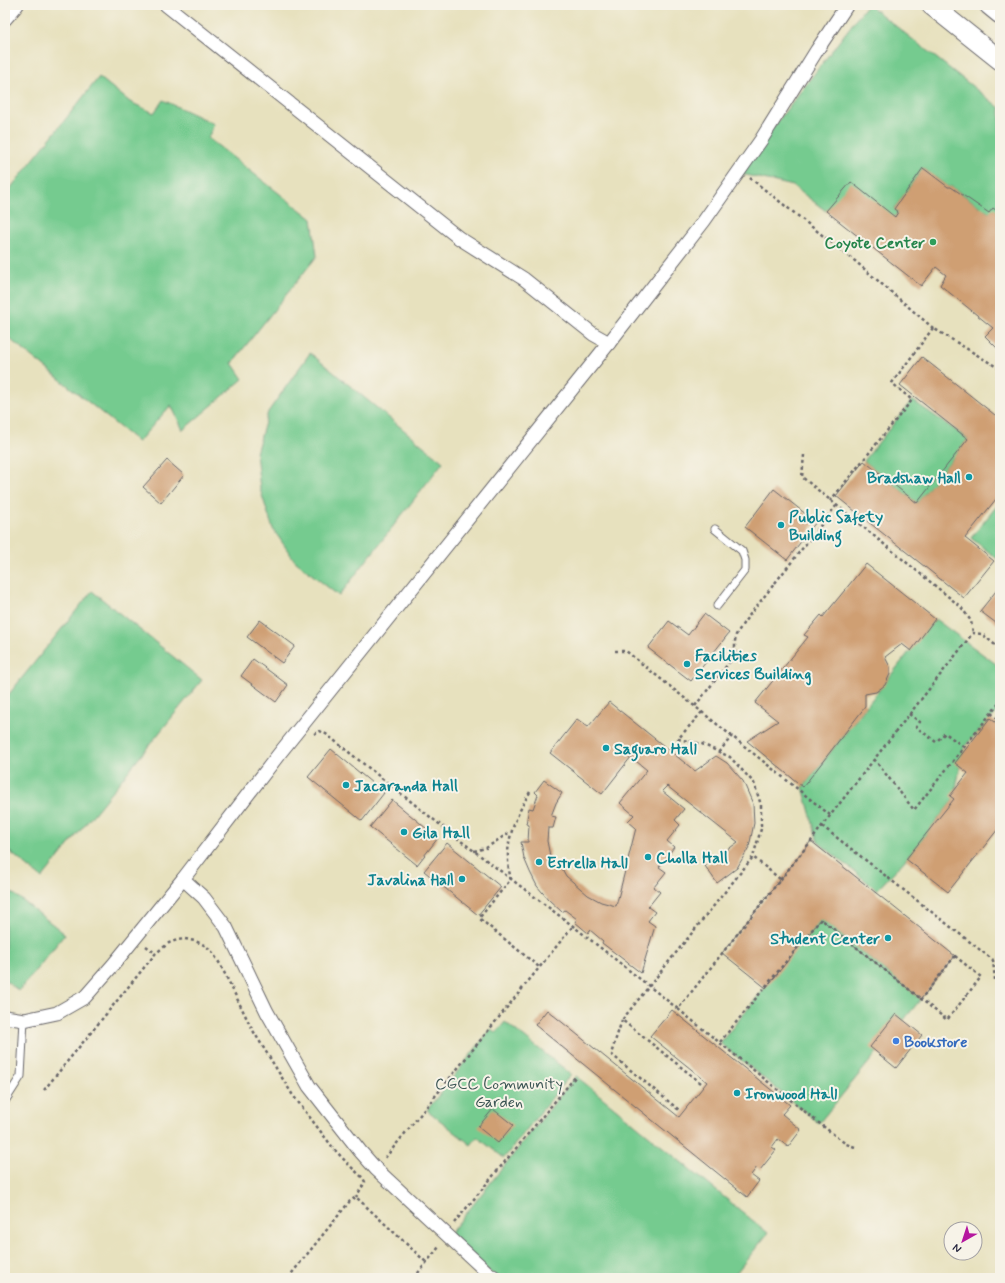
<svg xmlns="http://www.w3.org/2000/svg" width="1005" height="1283" font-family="Mynerve,sans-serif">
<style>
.green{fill:#75cb8f;stroke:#4c7665}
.building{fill:#cf9f73}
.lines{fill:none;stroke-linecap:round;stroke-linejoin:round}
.service-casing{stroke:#676569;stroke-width:9}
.minor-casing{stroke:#676569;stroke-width:15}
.secondary-casing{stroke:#676569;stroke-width:21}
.path{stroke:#676569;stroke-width:2.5;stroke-dasharray:3 3;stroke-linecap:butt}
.service{stroke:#fff;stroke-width:7}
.minor{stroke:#fff;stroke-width:13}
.secondary{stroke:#fff;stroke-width:19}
.leisure-dot{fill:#2e9e5b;stroke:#f7f3e8;stroke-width:1.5}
.culture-dot{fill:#0f9aa8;stroke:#f7f3e8;stroke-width:1.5}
.shop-dot{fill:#3f7fe0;stroke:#f7f3e8;stroke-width:1.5}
.labels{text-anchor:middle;stroke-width:4;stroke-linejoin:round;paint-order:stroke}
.leisure-label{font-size:16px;font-weight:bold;fill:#27864d;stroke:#f7f3e8;text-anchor:end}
.culture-label{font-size:16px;font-weight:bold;fill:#0d838f;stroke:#f7f3e8;text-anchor:start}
.shop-label{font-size:16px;font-weight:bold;fill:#366cbe;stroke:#f7f3e8;text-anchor:start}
.park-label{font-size:16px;fill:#3b5554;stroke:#f7f3e8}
</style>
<rect width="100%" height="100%" fill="#f7f3e8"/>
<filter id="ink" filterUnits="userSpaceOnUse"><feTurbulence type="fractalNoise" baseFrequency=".025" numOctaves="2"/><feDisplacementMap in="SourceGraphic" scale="8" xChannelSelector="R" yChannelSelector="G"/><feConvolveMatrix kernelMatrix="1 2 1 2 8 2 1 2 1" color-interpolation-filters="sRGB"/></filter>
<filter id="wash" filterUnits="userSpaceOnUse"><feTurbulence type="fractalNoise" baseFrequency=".012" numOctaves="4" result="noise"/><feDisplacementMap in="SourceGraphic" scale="16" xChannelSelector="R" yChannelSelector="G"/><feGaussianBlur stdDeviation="0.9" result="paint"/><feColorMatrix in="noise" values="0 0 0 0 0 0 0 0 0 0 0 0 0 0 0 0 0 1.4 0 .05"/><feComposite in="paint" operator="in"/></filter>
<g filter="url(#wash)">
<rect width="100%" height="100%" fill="#e7e1be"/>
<g class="green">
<polygon points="867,5 869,5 1000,108 1000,213 989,213 952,187 948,187 923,168 894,209 898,212 895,217 826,211 793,186 738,173"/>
<polygon points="99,77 130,102 154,113 163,100 214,124 208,138 312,219 317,256 232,363 243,379 183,430 171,405 138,442 11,340 5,332 5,195"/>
<polygon points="310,353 443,462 339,596 295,561 273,529 260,489 256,453 268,412"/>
<polygon points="912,400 968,439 917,503 864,461"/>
<polygon points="1000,502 1000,561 971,538"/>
<polygon points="92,591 202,680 42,878 5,848 5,699"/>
<polygon points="935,619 1000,667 1000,709 964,747 954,799 906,859 877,890 818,842 803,787"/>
<polygon points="5,887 65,934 19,991 5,980"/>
<polygon points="821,919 921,999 819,1123 720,1043"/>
<polygon points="505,1022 571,1074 504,1158 477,1137 471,1145 427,1110 491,1029 496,1033"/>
<polygon points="576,1076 768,1233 732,1278 497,1278 448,1236"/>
</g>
<g id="blocks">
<g class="building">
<polygon points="923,168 948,187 951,187 989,213 993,208 1000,213 1000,351 985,336 993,328 940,285 946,275 936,267 921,286 826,211 851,182 895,217 898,212 894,209"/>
<polygon points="922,357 1000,419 1000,494 965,538 994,561 964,598 836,496 864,461 917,503 968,439 900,385"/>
<polygon points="167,460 184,475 161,503 143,487"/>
<polygon points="774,489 816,522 787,560 745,527"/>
<polygon points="866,564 935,619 911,651 902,644 885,657 890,667 890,674 885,685 876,692 865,694 865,707 803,787 747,741 778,721 755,703 808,637 804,635 821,615 823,617"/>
<polygon points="1000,586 1000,626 980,611"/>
<polygon points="704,614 729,633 691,681 648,648 669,621 688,635"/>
<polygon points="260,620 295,646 282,663 247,637"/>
<polygon points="253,659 288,685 276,702 241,676"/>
<polygon points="609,702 695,771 716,756 727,763 743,781 753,804 754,823 749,847 737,868 717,883 705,866 738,842 667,786 662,791 684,809 675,820 680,825 667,841 674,847 659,867 666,872 654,887 660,892 648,907 655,912 648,921 655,926 641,973 602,943 603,941 590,930 588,933 575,922 577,919 565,910 562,912 548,899 537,886 530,872 524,858 521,842 528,842 529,825 526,824 529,808 533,809 538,795 535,792 544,780 562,793 556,803 551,816 556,817 553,828 548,828 547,841 550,856 555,866 560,865 566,876 588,895 601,902 616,906 636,828 628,821 634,815 620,803 647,770 631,757 602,794 550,753 577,719 588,727"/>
<polygon points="990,718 1000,726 1000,830 998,829 948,892 906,859 954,799 950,796 968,773 955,763"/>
<polygon points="331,749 384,793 362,821 308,777"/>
<polygon points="392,800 438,838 417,865 370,827"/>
<polygon points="811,841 955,956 921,999 821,919 766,988 722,953"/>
<polygon points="447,843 501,887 478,915 424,871"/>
<polygon points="547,1010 679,1117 707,1082 650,1036 672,1010 790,1105 782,1114 801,1130 788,1147 778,1139 772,1147 776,1150 760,1170 757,1167 751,1175 759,1181 747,1197 535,1025"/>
<polygon points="896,1014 922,1035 896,1068 870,1047"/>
<polygon points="493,1109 513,1125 498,1143 478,1127"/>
</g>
</g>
</g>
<g filter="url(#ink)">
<use href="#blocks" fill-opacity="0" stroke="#676569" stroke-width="1"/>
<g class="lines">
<defs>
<g id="service">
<polyline points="715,529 742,551 745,560 745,570 717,606"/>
<polyline points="5,1101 21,1076 24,1020"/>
</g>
<g id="minor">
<polyline points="166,5 459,238 524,279 593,334 609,343"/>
<polyline points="5,19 17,5"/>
<polyline points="183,879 204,898 226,927 267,1012 309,1086 360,1151 376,1169 488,1273 496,1278"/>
<polyline points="5,1017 24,1020 57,1013 85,997 113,965 183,879 279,754 609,343 704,221 761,140 817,50 847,5"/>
</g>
<g id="secondary">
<polyline points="931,5 1000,60"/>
<polyline points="989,5 1000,14"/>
</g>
</defs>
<use href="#service" class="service-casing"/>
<use href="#minor" class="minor-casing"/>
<use href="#secondary" class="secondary-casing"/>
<g class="path">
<polyline points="750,178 855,261 933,328"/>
<polyline points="804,455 802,477 961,607 971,621 973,633"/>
<polyline points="830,501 912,400 892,383 933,328 1000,369"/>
<polyline points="615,651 626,651 830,815"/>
<polyline points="695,706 735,655 735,641 736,635 744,622 836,506"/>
<polyline points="702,712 678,739 702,744 730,757 754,783 761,805 761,829 753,857"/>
<polyline points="991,713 1000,721"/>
<polyline points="909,714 920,722 916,727 936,742 945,733 964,747"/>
<polyline points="314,734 320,731 326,734 453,835 511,879 480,917 480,919 539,967"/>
<polyline points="719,752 732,736"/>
<polyline points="874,759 914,810 1000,702"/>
<path d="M530,792C514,819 502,847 511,879L573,926L678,1009"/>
<polyline points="822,826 993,960"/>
<polyline points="474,851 486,848 510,832"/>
<polyline points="146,946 155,953"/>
<polygon points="955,956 981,977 947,1020 921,999"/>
<polyline points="995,980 993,960 1000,958"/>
<polyline points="622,1020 611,1054 679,1110"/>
<polyline points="720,1042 821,919 921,999"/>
<polyline points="701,1083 622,1020 753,857 780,879"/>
<polyline points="44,1090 156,953 169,943 177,940 185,939 195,941 204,945 211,950 220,964 252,1029 292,1094 334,1149 349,1165 363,1178 365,1182 356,1197"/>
<polyline points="855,1147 846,1144 819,1123 678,1009 811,841 822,826 973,633 982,634 1000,649"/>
<polyline points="385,1158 573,926"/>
<polyline points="454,1223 576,1076"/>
<polyline points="288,1278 350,1201 356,1197 427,1263"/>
<polyline points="414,1278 439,1247"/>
</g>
<use href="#service" class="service"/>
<use href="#minor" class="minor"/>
<use href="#secondary" class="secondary"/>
</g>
</g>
<circle class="leisure-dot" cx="933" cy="242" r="4"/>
<g class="culture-dot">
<circle cx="969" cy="477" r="4"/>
<circle cx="781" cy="525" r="4"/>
<circle cx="687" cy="664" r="4"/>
<circle cx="606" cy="748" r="4"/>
<circle cx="346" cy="785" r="4"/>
<circle cx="404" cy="832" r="4"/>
<circle cx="648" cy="857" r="4"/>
<circle cx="539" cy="862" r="4"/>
<circle cx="462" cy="879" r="4"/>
<circle cx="888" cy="938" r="4"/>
<circle cx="737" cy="1093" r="4"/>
</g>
<circle class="shop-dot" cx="896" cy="1041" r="4"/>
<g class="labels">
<g class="leisure-label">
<text x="925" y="248">Coyote Center</text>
</g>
<g class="culture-label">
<text x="961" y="483" text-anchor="end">Bradshaw Hall</text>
<text x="789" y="522">Public Safety<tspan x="789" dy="18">Building</tspan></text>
<text x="695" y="661">Facilities<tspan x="695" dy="18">Services Building</tspan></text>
<text x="614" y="754">Saguaro Hall</text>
<text x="354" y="791">Jacaranda Hall</text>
<text x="412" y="838">Gila Hall</text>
<text x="656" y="863">Cholla Hall</text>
<text x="547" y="868">Estrella Hall</text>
<text x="454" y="885" text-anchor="end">Javalina Hall</text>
<text x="880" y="944" text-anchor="end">Student Center</text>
<text x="745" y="1099">Ironwood Hall</text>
</g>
<g class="shop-label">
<text x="904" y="1047">Bookstore</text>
</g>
<g class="park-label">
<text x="499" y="1089">CGCC Community<tspan x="499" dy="18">Garden</tspan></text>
</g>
</g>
<rect width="1005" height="1283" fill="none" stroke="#f7f3e8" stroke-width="20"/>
<g transform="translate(963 1241) rotate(219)"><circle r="19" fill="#f7f3e8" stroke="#a29fa3"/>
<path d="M0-3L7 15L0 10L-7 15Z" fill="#b5179e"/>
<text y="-6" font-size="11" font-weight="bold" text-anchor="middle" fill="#22223b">N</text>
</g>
</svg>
